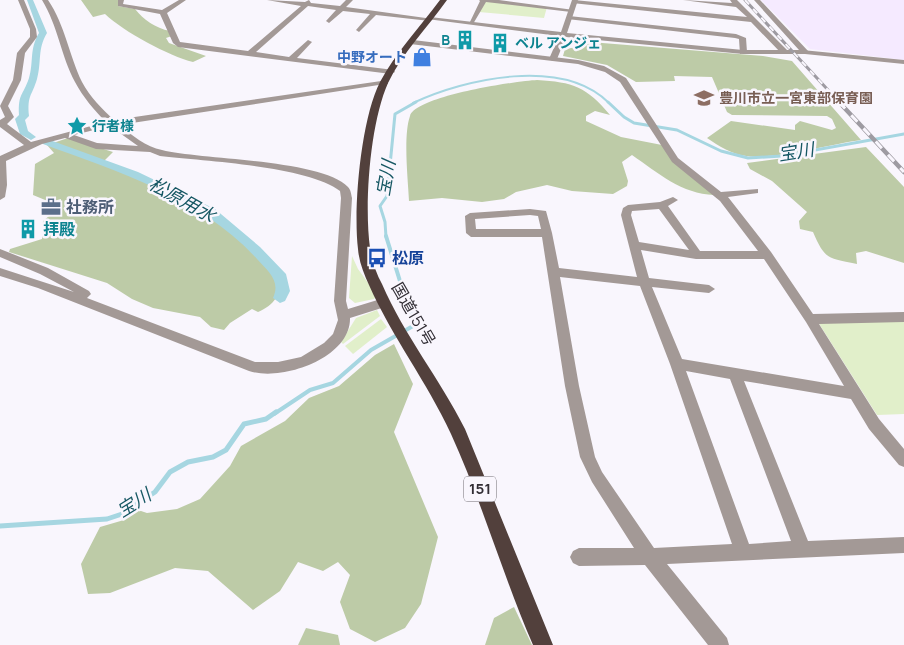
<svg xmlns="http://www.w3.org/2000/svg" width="904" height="645" font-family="Manrope,'Noto Sans JP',sans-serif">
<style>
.built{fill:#f5eaff}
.green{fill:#e1efca}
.forest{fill:#bdcba7}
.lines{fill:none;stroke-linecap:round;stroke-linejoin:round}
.stream-far3{stroke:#a6d6e1;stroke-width:2}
.stream-far2{stroke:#a6d6e1;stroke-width:3}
.stream-far1{stroke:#a6d6e1;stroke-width:4}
.stream{stroke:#a6d6e1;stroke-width:5}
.canal{fill:#a6d6e1;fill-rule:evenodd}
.building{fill:#c8bfd1}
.minor{fill:#a39996;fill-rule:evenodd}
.tertiary{fill:#a39996;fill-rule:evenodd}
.trunk{fill:#52403c;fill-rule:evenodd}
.rail-far1-casing{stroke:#9e9ba2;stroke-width:3}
.rail-casing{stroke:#9e9ba2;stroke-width:4.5}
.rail-far1{stroke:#f9f6fd;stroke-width:2;stroke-dasharray:6;stroke-linecap:butt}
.rail{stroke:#f9f6fd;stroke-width:3;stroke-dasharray:9;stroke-linecap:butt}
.labels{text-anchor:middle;stroke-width:5;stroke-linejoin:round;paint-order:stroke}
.far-culture-label{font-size:14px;font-weight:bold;fill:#0d838f;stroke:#f9f6fd;text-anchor:start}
.far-shop-label{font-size:14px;font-weight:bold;fill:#366cbe;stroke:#f9f6fd;text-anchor:end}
.far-education-label{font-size:14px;font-weight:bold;fill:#785e54;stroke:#f9f6fd;text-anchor:start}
.shield{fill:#f9f6fd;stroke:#6e6a71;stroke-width:1}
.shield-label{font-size:15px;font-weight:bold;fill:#322e35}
.service-label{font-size:16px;font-weight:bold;fill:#4e5e75;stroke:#f9f6fd;text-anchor:start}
.culture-label{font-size:16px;font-weight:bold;fill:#0d838f;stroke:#f9f6fd;text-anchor:start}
.transit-label{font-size:16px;font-weight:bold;fill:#164399;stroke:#f9f6fd;text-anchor:start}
.street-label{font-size:16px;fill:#322e35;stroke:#f9f6fd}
.water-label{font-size:18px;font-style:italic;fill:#165763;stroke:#f9f6fd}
</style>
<rect width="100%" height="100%" fill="#f9f6fd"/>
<polygon class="built" points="761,0 904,0 904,60 810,49"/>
<g class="green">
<polygon points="486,1 547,7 544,18 479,12"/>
<polygon points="352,256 358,269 377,295 374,299 355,303 349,298"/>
<polygon points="377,310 380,316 343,344 341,342 356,318"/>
<polygon points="381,319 387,327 353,354 345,346"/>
<polygon points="818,322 904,322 904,414 877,415"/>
</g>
<g class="forest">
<path d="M81,0H119L118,6L135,9C144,20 155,28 170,31L172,36L166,38L169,43L206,56L193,62C169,56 124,32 105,14L93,17Z"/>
<path d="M590,42L763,56L792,61L861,140C832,144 772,160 746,156C731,154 719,146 707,138L731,121L795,130V125L800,121L832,130L836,128L832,119L827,116L732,115L727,112L712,77L674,76L675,81L636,82L607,65L563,56L565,49L583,46Z"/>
<path d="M537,80C573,82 587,87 610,115L595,111L586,116V121L621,137L662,145L714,195C682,194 658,173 632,155L622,162L628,181L627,186L613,194L572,191L547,185L516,192L504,199L482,202L442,198L409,201C408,179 403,136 410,116C416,96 516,81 537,80Z"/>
<path d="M68,138L113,152L104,161L210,212L255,251L281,278C281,295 274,305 258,312L252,309L230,323L224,330L211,327L200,317L153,308L132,299L107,283L9,252L10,249L42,239L43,221L49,216L61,212V199L50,202L33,195L35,164L54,153L47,145Z"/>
<path d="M866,147L904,187V263L866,251L856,253L857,264C828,258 825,260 813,232L800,229L799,221L807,212L772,181L750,169L747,163Z"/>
<polygon points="394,344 413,384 394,432 438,537 421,604 405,628 375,642 350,629 340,602 350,575 338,562 323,571 298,562 280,591 253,610 208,571 175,568 110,593 88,594 81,564 100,527 124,520 138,510 147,513 177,509 200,499 230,466 241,446 285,421 309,398 339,386 375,355"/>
<polygon points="514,607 532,645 485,645 494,618"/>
<polygon points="306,628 338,635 340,645 298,645"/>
</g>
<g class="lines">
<path class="stream-far3" d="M413,103C466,78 563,57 609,103"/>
<g class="stream-far2">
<polyline points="608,102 624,117 634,123 677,130 721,151 748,158 782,156 904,134"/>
<polyline points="386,237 385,222 380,206 387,196 395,114 416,102"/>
</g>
<polyline class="stream-far1" points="274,414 310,390 333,383 371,350 413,326 415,320 408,307 386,236"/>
<polyline class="stream" points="0,526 107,519 122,514 155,492 170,472 188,462 213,457 226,450 244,424 266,419 276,412"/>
<g class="canal">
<path d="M27,0H33L47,33C37,50 42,61 37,79C32,96 27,95 29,116L25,120L28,131L36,137L31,140L20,134L15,119L19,115C18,93 23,96 29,78C34,61 29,50 39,33Z"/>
<path d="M47,139L138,172L215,209L260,247L286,274L290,291L285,301L280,303L273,298C281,281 268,271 257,259C202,198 119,172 43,144L42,142Z"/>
</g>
</g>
<polygon class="building" points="33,223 33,237 23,240 23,226"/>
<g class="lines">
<g class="minor">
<path d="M18,0H24L36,29L37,37L25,53L21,80L8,106L14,117L7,124L31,142L106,122C94,110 83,97 75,82C61,56 58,26 42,0H48C65,25 69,55 82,82C90,97 102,109 114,120L388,80V84H385L119,125C132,135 146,147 162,150C202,160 321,159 348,187C351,190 351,194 352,198L346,301L348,309L384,298L390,303L388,306L350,318C351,358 282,382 249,371L38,288L0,276V268L74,292L40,274L0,257V249L48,268L89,291L91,294L87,298L255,362H278L301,357L324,343L333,334L338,320L334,301L341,198L340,191C308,166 204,161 160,156L150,152L96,149L65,138L42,144L6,161L7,185L5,197L0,200V156L24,145L0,127V120L5,117L0,106L13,80L17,53L30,37V29ZM110,126L138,146L97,143L74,135Z"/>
<polygon points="118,0 124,0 123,4 162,10 179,0 186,0 167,13 180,42 248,51 301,6 267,0 305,2 309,0 311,3 340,6 346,0 353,0 346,7 433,19 430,21 376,15 359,32 356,30 370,14 343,11 329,23 326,21 336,10 308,6 256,52 289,57 308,40 312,42 297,58 394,70 395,72 391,74 178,47 173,43 160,14 118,6"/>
<polygon points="479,0 499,0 574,10 571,12 486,2 473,24 469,24 480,1"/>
<polygon points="574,0 747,17 736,7 683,0 732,3 730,0 737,0 789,52 782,54 751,22 572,3"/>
<polygon points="569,16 736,34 746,38 747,52 740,54 739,39 735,38 567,19 566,18"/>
<path d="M413,40L578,60L604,66L626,78L678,158L721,192L758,189V193L728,197L771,252L813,314L904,312V322L819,324L879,419L904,449V467L899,465L869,429L851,399L744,381L808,541L904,537V553L667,564L727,638L729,645H708L645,565L579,566L573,563L570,557L573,551L579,548H634L592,482L580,457L565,386L542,237H471L466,233L465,216L470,213L530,209L546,211L552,233L559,268L637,277L621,215L623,208L628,205L660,202L673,197L678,200L668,206L700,251H758L720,201L672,162L620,82L605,72L578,64L410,44L409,42ZM659,209L689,250L639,242L631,215L632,211ZM530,215L538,216L541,229H476L475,219ZM641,250L696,259H764L806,322L844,386L682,359L652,287L709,293L715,289L709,285L649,278ZM560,277L640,286L670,364L732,544L654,548L602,472L595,457L579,386ZM686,371L730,379L791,541L749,544Z"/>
<polygon points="802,50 904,60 904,64 805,54 802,54"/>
</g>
<polygon class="tertiary" points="572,0 578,0 567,33 743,50 799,50 754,0 760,0 809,52 805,54 743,54 566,37 557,59 553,61 549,59 559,36 427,19 430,17 561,32"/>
<path class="trunk" d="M440,0H447C428,27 402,53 388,83C370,123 364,205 370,248C372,261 376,273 382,284C404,335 440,379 465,429L553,645H533C503,576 482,502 451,434C427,382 392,337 369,285C364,274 359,262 358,249C353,208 361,119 380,82C396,52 420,27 440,0Z"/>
<defs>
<polyline id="rail-far1" points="745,0 840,103"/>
<polyline id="rail" points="839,102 904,172"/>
</defs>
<use href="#rail-far1" class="rail-far1-casing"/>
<use href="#rail" class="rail-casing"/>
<use href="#rail-far1" class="rail-far1"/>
<use href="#rail" class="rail"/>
</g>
<defs>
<symbol id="building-bare" viewBox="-9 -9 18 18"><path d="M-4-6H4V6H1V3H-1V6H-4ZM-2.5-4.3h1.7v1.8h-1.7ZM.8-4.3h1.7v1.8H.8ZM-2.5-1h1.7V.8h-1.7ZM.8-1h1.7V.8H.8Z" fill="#0f9aa8" stroke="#f9f6fd" stroke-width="2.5" paint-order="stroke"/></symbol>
<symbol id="shop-bare" viewBox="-9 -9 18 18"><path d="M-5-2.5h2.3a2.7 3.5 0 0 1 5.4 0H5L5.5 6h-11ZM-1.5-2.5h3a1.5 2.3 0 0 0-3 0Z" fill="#3f7fe0" stroke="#f9f6fd" stroke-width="2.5" paint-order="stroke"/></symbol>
<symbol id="school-bare" viewBox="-9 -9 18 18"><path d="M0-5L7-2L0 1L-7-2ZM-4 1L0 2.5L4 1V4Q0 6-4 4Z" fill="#8d6e63" stroke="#f9f6fd" stroke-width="2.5" paint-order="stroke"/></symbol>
<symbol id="sight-bare" viewBox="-9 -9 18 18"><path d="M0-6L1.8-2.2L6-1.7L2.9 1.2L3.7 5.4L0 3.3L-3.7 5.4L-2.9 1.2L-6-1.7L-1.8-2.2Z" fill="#0f9aa8" stroke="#f9f6fd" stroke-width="2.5" paint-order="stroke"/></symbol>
<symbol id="office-bare" viewBox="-9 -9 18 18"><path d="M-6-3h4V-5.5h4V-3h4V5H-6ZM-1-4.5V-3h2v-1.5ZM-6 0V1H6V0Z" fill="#5c6f8a" stroke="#f9f6fd" stroke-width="2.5" paint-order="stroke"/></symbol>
<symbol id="bus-bare" viewBox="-9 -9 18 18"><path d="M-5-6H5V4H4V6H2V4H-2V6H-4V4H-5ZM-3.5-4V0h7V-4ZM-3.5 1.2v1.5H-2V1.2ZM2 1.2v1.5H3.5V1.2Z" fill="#1a4fb4" stroke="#f9f6fd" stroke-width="2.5" paint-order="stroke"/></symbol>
</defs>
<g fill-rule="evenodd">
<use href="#building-bare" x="451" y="26" width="28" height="28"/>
<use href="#building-bare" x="486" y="29" width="28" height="28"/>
<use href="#shop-bare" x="408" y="43" width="28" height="28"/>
<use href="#school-bare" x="690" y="84" width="28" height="28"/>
<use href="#sight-bare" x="63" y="112" width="28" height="28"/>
<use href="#office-bare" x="37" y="193" width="28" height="28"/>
<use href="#building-bare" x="14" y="215" width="28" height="28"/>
<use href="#bus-bare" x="363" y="244" width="28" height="28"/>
</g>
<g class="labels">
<g class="far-culture-label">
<text x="450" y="45" text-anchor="end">B</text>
<text x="515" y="48">ベル アンジェ</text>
<text x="92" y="131">行者様</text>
</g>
<g class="far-shop-label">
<text x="407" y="62">中野オート</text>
</g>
<g class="far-education-label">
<text x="719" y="103">豊川市立一宮東部保育園</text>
</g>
<rect class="shield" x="464" y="476.5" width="32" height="25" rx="4"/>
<g class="shield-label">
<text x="480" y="494">151</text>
</g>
<g class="service-label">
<text x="66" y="213">社務所</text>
</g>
<g class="culture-label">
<text x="43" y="235">拝殿</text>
</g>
<g class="transit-label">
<text x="392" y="264">松原</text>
</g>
<g class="street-label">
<text transform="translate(414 314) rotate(60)" y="6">国道151号</text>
</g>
<g class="water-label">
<text transform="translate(796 152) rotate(-9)" y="6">宝川</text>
<text transform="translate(386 178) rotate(-80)" y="6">宝川</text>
<text transform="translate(182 200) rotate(29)" y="6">松原用水</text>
<text transform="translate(134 503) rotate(-32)" y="6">宝川</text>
</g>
</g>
</svg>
